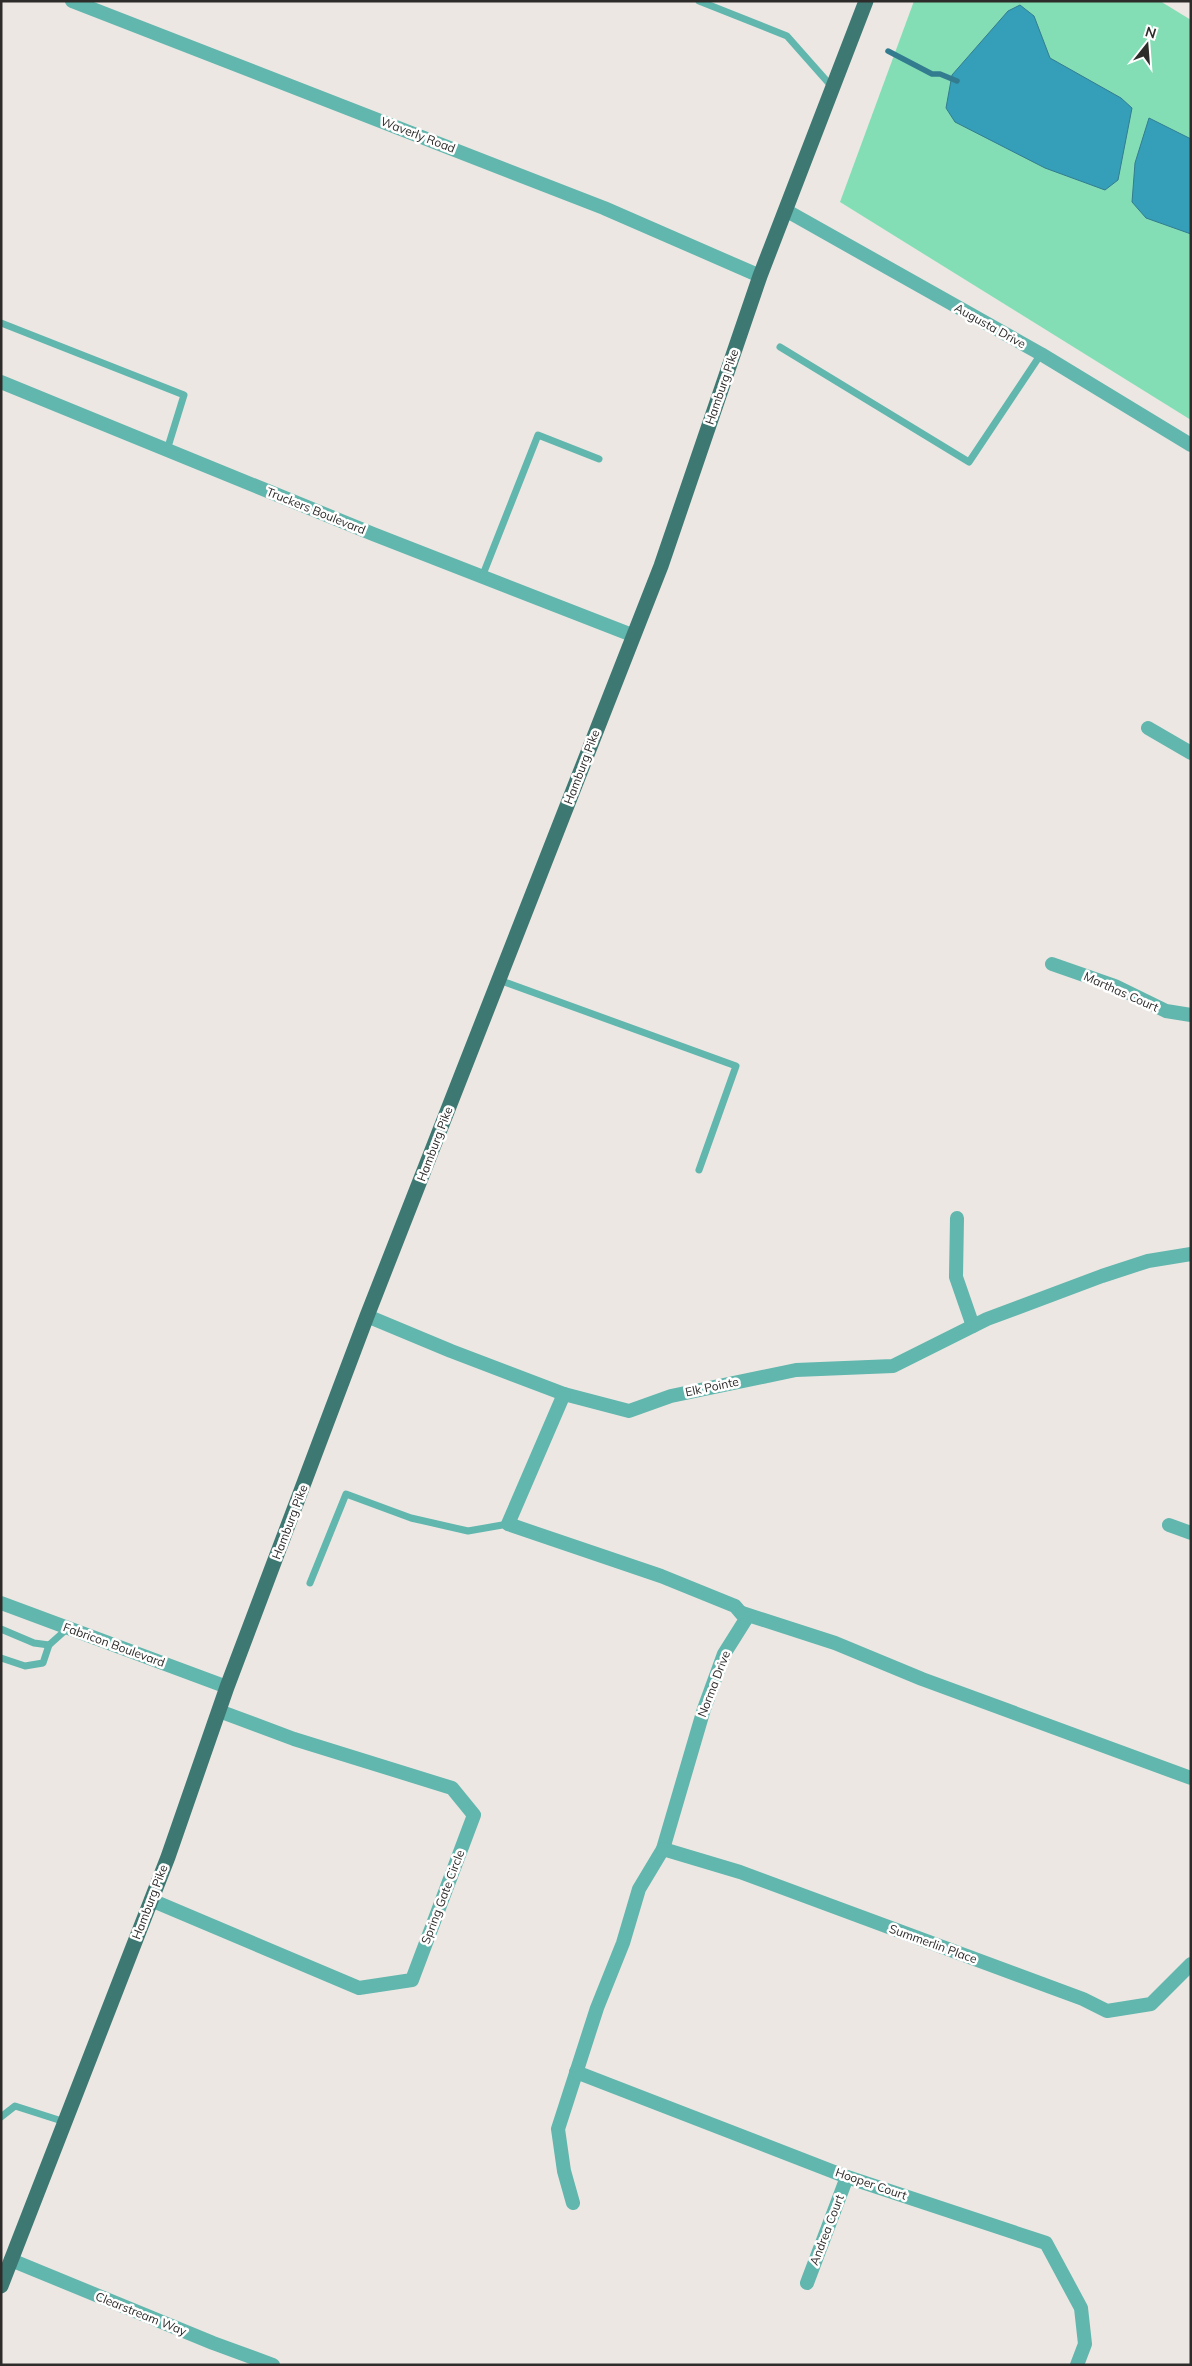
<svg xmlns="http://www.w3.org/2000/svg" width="1192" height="2366" font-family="Mulish,sans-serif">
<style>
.green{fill:#84deb5}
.water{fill:#359fba;stroke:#337c8f}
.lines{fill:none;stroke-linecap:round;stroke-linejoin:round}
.stream{stroke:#337c8f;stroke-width:5.5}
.lane{stroke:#61b6ad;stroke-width:7}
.street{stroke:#61b6ad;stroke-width:14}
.primary{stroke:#3d7972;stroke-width:15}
.labels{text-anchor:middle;stroke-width:5;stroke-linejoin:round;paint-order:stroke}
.street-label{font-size:12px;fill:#2e2c2b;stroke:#fff}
</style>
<rect width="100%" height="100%" fill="#ece7e3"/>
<polygon class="green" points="914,1 1160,1 1191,20 1191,420 840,202"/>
<g class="water">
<polygon points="1020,5 1034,16 1050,58 1121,98 1132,108 1118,180 1105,190 1045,168 955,122 946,108 952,75 1008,11"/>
<polygon points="1149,118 1191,139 1191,234 1146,218 1132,202 1135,163"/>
</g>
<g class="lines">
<polyline class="stream" points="888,51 932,74 940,74 957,81"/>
<g class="lane">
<polyline points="699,1 787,36 833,88"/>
<polyline points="1,323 184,395 167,450"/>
<polyline points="780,347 969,462 1041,354"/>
<polyline points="482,577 538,435 599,459"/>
<polyline points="499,980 736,1066 699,1170"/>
<polyline points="310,1583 346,1494 411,1518 468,1531 508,1524"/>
<polyline points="1,1629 34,1643 49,1645 68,1628"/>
<polyline points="1,1658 25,1666 43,1663 49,1645"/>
<polyline points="1,2117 15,2106 65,2122"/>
</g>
<g class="street">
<polyline points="72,1 604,208 760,276"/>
<polyline points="787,211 1041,354 1191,445"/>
<polyline points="1,382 373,534 632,635"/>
<polyline points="1148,728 1191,753"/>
<polyline points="1052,964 1115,986 1166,1011 1191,1015"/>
<polyline points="957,1218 956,1277 973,1326"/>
<polyline points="367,1316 451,1351 564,1394 629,1411 671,1396 796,1370 893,1366 987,1319 1102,1276 1148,1261 1191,1254"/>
<polyline points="564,1394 508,1524 661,1576 735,1606 746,1619 724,1654 704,1709 663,1849 639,1889 623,1943 597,2008 558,2129 564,2171 573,2203"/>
<polyline points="1169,1525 1191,1533"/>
<polyline points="1,1603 227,1687"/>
<polyline points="742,1613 835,1643 922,1679 1191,1778"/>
<polyline points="663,1849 740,1872 1083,1999 1107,2011 1151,2004 1191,1964"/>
<polyline points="151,1900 359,1988 412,1980 474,1815 452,1788 294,1739 219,1711"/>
<polyline points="576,2072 847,2177 1046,2243 1081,2308 1085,2344 1077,2365"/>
<polyline points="11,2260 213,2343 273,2365"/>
<polyline points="807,2283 847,2177"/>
</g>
<polyline class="primary" points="1,2286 168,1857 227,1687 367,1316 661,566 760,276 866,1"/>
</g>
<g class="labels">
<g class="street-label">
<text transform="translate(418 135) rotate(21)" y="4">Waverly Road</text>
<text transform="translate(990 326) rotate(29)" y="4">Augusta Drive</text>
<text transform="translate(722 387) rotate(-71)" y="4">Hamburg Pike</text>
<text transform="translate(316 511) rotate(22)" y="4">Truckers Boulevard</text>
<text transform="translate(582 767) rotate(-69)" y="4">Hamburg Pike</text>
<text transform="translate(1121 992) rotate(24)" y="4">Marthas Court</text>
<text transform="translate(435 1144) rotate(-69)" y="4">Hamburg Pike</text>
<text transform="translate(712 1387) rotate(-12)" y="4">Elk Pointe</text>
<text transform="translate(290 1522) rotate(-69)" y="4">Hamburg Pike</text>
<text transform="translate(114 1645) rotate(20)" y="4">Fabricon Boulevard</text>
<text transform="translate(714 1684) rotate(-69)" y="4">Norma Drive</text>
<text transform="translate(443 1897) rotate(-69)" y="4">Spring Gate Circle</text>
<text transform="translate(150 1902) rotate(-69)" y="4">Hamburg Pike</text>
<text transform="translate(933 1944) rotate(20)" y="4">Summerlin Place</text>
<text transform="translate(871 2184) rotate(19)" y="4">Hooper Court</text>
<text transform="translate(827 2230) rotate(-69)" y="4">Andrea Court</text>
<text transform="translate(141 2314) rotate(22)" y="4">Clearstream Way</text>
</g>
</g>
<rect width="1192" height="2366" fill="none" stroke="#2e2c2b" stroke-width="5"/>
<g transform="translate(1147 45) rotate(17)" stroke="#ffffff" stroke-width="4" paint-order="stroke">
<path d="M0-4L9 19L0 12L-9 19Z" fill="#2e2c2b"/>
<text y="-8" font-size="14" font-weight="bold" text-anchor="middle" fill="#2e2c2b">N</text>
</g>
</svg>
